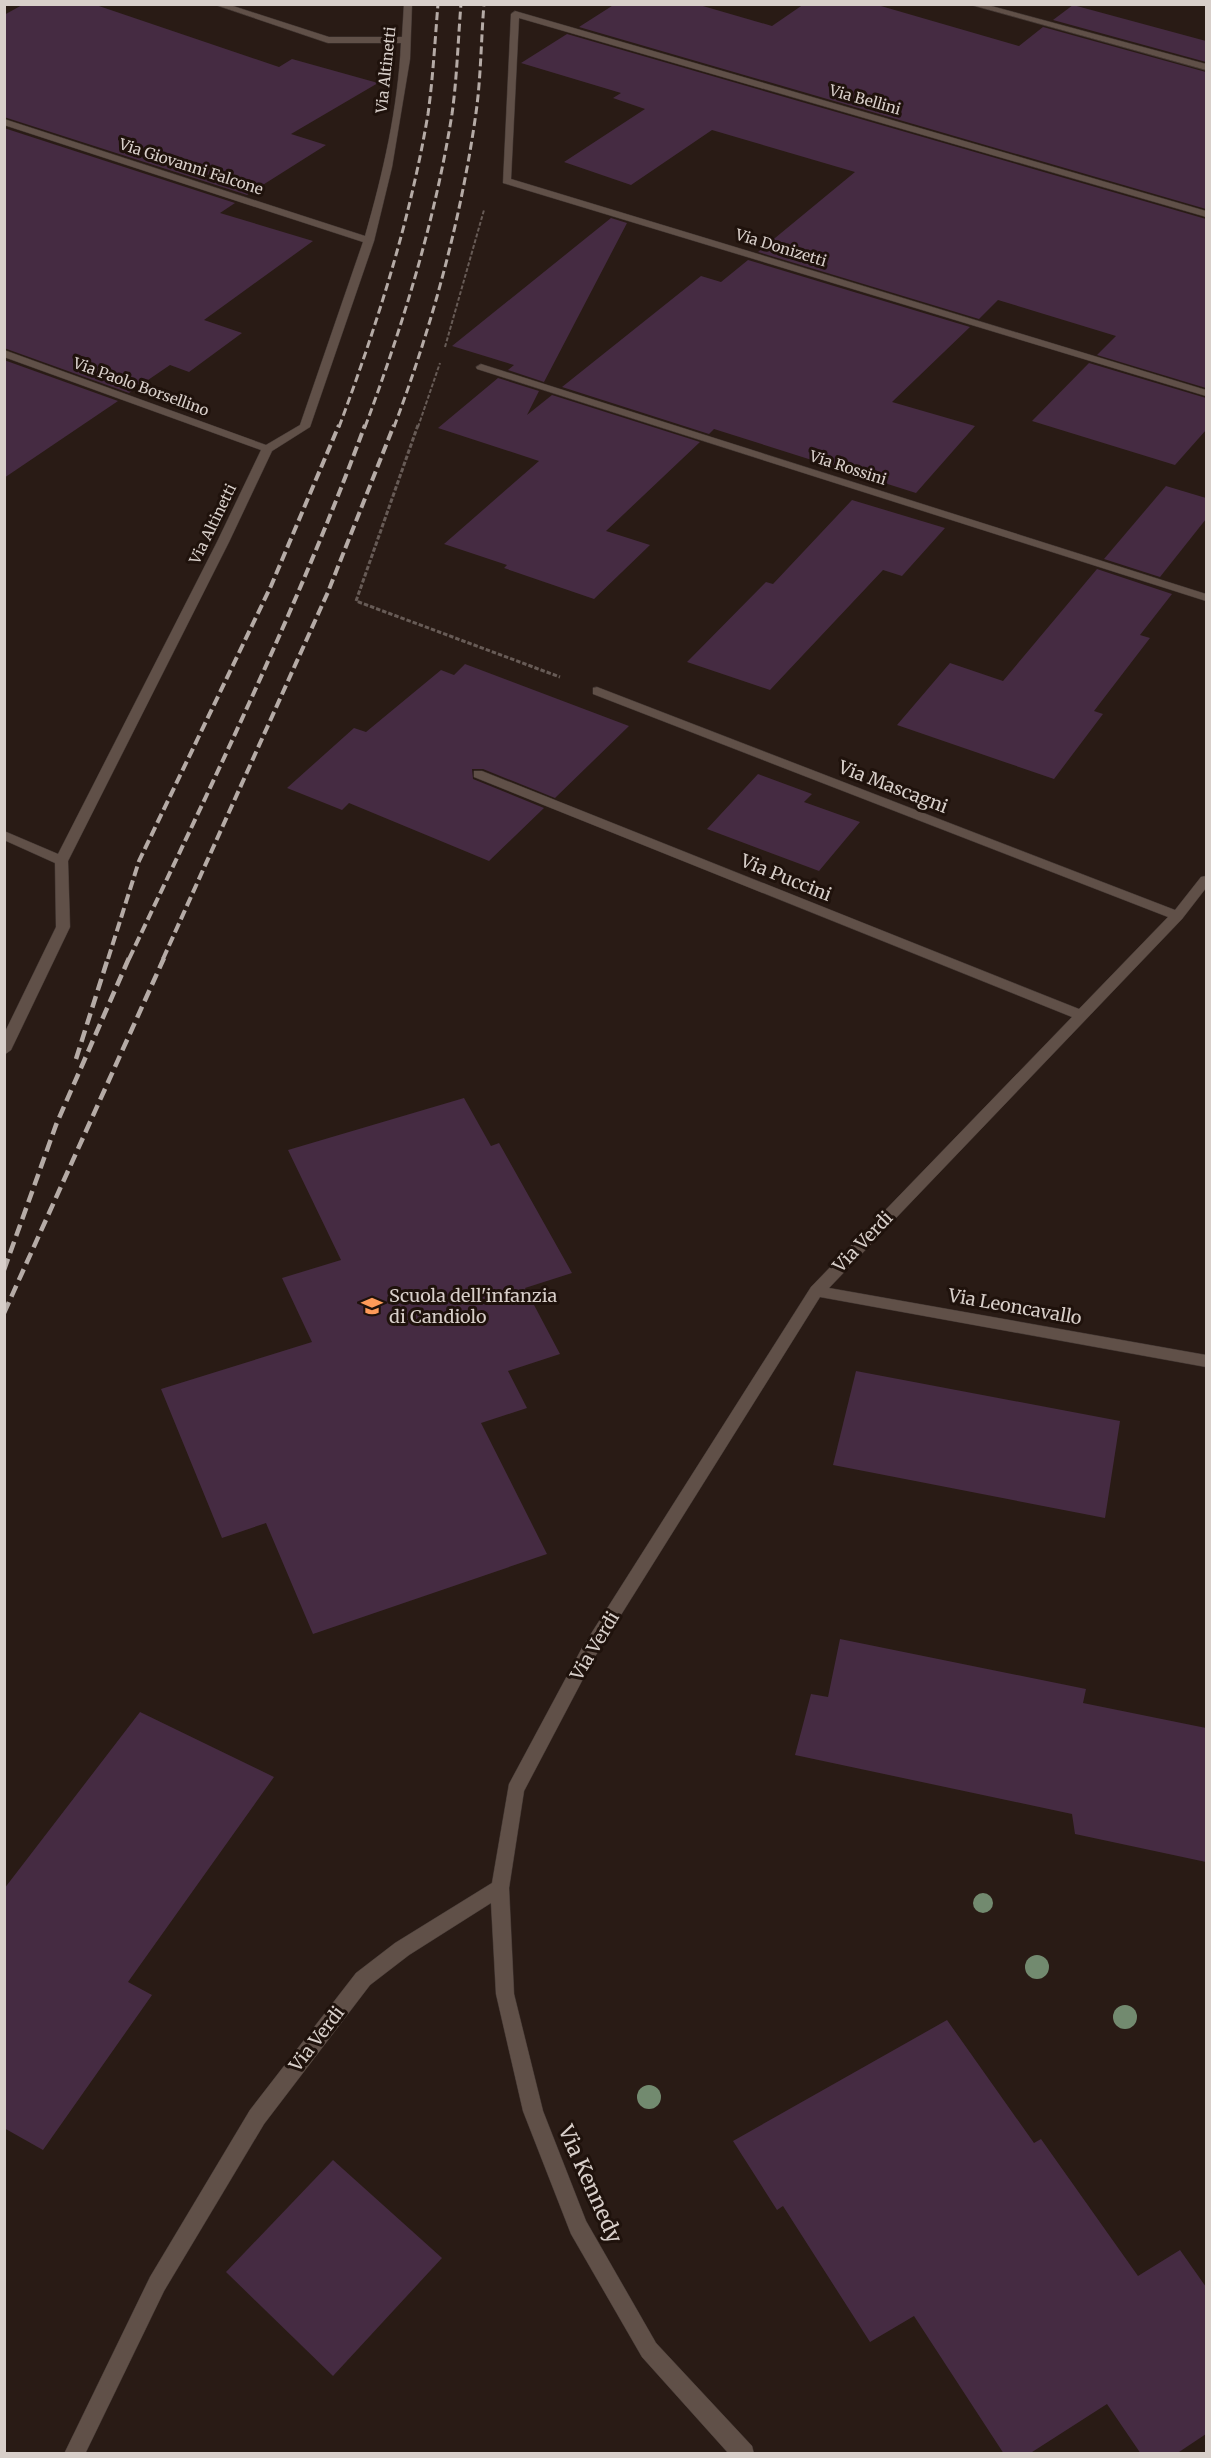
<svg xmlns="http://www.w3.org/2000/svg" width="1211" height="2458" font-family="Merriweather,serif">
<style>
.building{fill:#452b42}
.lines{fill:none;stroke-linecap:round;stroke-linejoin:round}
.street-casing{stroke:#413632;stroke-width:1}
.path-far1{stroke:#675b56;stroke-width:2;stroke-dasharray:4 2;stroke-linecap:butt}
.path{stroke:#675b56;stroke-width:3;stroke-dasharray:4.5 2;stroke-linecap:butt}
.street{fill:#605048;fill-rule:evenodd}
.rail-far2{stroke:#b5aba6;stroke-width:3;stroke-dasharray:8 4;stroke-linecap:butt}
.rail-far1{stroke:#b5aba6;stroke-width:4;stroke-dasharray:10 4.5;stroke-linecap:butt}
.rail{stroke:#b5aba6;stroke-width:4.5;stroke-dasharray:12 6;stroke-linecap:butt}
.tree{fill:#728a6f}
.labels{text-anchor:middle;stroke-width:6;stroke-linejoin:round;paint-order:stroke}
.far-street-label{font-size:15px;fill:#d8cfca;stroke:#1f120c}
.street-label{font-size:18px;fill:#d8cfca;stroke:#1f120c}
.poi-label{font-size:18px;fill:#d8cfca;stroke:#1f120c;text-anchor:start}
.near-street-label{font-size:21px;fill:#d8cfca;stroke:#1f120c}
</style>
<rect width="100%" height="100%" fill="#291b15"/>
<g class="building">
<polygon points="24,4 93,4 279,67 292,59 378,83 291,134 326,145 247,195 4,117 4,15"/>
<polygon points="615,4 696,4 772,26 804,4 874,4 1019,46 1043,27 1206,72 1206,209 579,27"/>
<polygon points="1073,5 1206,41 1206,62 1053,20"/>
<polygon points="567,34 1206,219 1206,388 1097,355 1116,336 998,300 979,319 758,252 855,172 712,130 631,185 564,162 645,109 613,98 621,93 521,63"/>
<polygon points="4,128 235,203 220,213 313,241 204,320 242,333 189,372 170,365 129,393 4,348"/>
<polygon points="611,218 627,223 544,382 508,370 514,365 452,346"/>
<polygon points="748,260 970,327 892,402 975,426 916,493 714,429 709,434 562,387 701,276 721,282"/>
<polygon points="4,360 118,401 4,478"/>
<polygon points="1089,363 1206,398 1206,430 1175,465 1032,421"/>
<polygon points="498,378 539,391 527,415 552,395 700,442 606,531 650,545 594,599 504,568 507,565 444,544 539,461 438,428"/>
<polygon points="1166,486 1206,498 1206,519 1160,577 1104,559"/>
<polygon points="852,500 945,528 902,576 883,570 770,690 687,662 766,582 773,584"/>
<polygon points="1097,569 1172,594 1140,635 1150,638 1094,711 1103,714 1054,779 897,725 950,663 1003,681"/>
<polygon points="465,664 629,726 555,798 483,769 472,769 473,779 544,808 489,861 349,803 342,810 287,788 354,728 366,732 441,670 454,675"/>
<polygon points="758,774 812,794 804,802 860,822 819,871 707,829"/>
<polygon points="464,1098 491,1146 499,1143 572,1273 525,1288 560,1354 508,1371 527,1408 481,1423 547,1554 313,1634 266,1523 222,1538 161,1389 312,1342 282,1278 341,1260 288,1150"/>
<polygon points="856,1371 1120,1421 1105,1518 833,1465"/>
<polygon points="840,1639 1086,1689 1083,1703 1206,1728 1206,1862 1075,1834 1072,1814 795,1755 811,1694 828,1697"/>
<polygon points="140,1712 274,1777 128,1982 152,1995 43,2150 4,2128 4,1889"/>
<polygon points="947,2020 1034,2143 1041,2139 1138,2276 1180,2250 1206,2287 1206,2434 1176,2454 1141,2454 1107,2404 1029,2454 1004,2454 914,2316 870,2342 783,2206 777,2210 733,2141"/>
<polygon points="333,2160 442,2258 333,2376 226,2272"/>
</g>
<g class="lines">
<defs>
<g id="street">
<path d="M213,4H227L329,37H402L404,4H412L410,59L392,167L374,241L310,427L272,451L229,542L68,861L70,927L11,1050L4,1055V1034L56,927L55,863L4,840V831L58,854L217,542L261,450L4,357V350L266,445L300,425L363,242L4,125V119L365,236C383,174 398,108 401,43H328Z"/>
<polygon points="968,4 984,4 1206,64 1206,70"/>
<polygon points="515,11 1206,211 1206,217 1203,216 519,18 511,179 1206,390 1206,396 503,183 511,14"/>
<polygon points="481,364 1206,594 1206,601 477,369 476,367"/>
<polygon points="597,687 1175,910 1201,877 1206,876 1206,888 1182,919 829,1288 1206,1355 1206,1367 820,1297 594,1658 524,1791 509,1888 514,1994 543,2111 586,2221 656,2343 752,2446 754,2454 729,2454 642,2357 571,2234 523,2111 496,1994 491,1903 409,1955 370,1985 264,2124 164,2291 85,2454 64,2454 150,2277 250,2110 356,1973 395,1943 492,1883 509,1784 582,1648 811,1287 1072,1017 474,777 474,771 482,771 1079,1009 1168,917 593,694 593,688"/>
</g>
</defs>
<use href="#street" class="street-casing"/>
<g class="path-far1">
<polyline points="445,347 484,210"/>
<polyline points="418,427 440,363"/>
</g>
<polyline class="path" points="418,425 356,601 560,677"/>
<use href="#street" class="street"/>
<g class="rail-far2">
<path d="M339,427C377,325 410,221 428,114C433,78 435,40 438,4"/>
<path d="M365,427C403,325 435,221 452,114C457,78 458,40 461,4"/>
<path d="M394,427C432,326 461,220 476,113C481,77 481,40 484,4"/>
</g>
<g class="rail-far1">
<polyline points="108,959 139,861 271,586 339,425"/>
<path d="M129,959C212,784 298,607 365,425"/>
<polyline points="163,959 328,592 394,425"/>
</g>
<g class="rail">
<polyline points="76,1059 108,958"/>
<polyline points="4,1270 56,1125 129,958"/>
<polyline points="4,1313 164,958"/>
</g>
</g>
<g class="tree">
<circle cx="983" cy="1903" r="10"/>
<circle cx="1037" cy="1967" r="12"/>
<circle cx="1125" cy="2017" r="12"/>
<circle cx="649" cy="2097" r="12"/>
</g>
<defs>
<symbol id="school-bare" viewBox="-9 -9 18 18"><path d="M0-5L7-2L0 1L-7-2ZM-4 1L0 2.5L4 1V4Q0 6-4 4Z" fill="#fe9b59" stroke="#1f120c" stroke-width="2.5" paint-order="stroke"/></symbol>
</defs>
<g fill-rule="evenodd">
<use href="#school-bare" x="357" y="1291" width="30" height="30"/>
</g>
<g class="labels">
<g class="far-street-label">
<text transform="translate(386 70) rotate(-84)" y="5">Via Altinetti</text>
<text transform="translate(865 100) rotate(16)" y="5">Via Bellini</text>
<text transform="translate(191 167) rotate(18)" y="5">Via Giovanni Falcone</text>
<text transform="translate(781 248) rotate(17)" y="5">Via Donizetti</text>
<text transform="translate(141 387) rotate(20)" y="5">Via Paolo Borsellino</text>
<text transform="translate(848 468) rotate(18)" y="5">Via Rossini</text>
<text transform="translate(213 524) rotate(-64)" y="5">Via Altinetti</text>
</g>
<g class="street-label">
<text transform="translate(893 787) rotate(21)" y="6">Via Mascagni</text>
<text transform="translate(786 878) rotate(22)" y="6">Via Puccini</text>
<text transform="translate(863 1242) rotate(-46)" y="6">Via Verdi</text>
<text transform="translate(1015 1307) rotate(10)" y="6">Via Leoncavallo</text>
<text transform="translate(595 1646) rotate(-59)" y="6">Via Verdi</text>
<text transform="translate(317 2039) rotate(-52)" y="6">Via Verdi</text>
</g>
<g class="poi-label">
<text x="389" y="1302">Scuola dell'infanzia<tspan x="389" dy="21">di Candiolo</tspan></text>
</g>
<g class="near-street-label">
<text transform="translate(590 2184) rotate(66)" y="7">Via Kennedy</text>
</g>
</g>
<rect width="1211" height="2458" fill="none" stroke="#d8cfca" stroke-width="12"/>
</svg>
